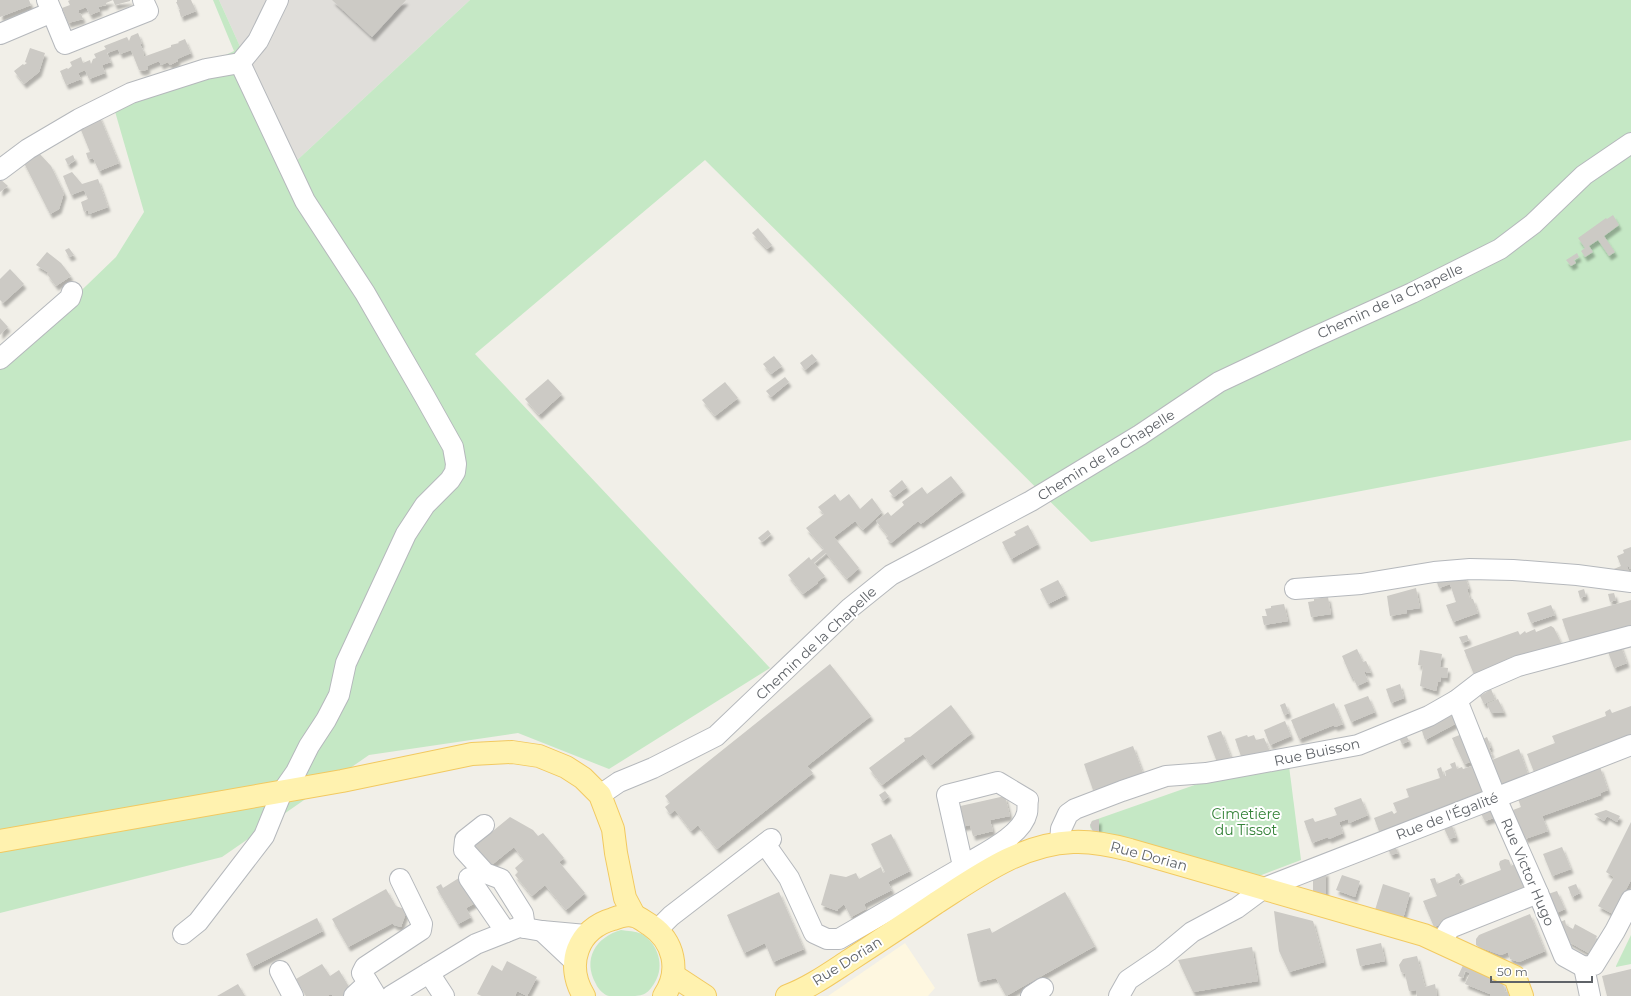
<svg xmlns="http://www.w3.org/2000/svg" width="1631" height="996" font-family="Montserrat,sans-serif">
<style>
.commercial{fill:#fef7e0}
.industrial{fill:#e0deda}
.green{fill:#c5e8c5}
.building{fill:#cccac5;filter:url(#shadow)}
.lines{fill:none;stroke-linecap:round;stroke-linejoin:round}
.minor-casing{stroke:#b5b8bc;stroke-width:22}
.major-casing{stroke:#f2c960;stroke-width:24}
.minor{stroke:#fff;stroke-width:20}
.major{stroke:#fff2af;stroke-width:22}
.labels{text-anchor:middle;stroke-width:4;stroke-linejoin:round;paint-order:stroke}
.street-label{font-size:14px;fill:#5f6368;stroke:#fff}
.park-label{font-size:14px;fill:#348238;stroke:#fff}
</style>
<defs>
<filter id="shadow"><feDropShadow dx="2.5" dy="4.5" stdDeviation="1" flood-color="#0004"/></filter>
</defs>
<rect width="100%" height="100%" fill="#f1efe8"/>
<polygon class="commercial" points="905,943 935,988 928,996 828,996"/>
<polygon class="industrial" points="219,0 470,0 293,164"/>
<g class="green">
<polygon points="213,0 219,0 293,164 470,0 1631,0 1631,440 1091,542 705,160 475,354 770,668 609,769 518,733 369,755 222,857 0,913 0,369 116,257 144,212 114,108 234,51"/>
<polygon points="1289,766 1301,860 1259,876 1093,831 1090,827 1092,821 1206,781"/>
<path d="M621,930C628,931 635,931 642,934C658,944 665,966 655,982C647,996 642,996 628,996C622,996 615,996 609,996C604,995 598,989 596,984C582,959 596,937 621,930Z"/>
<polygon points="1631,935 1631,964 1616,967 1616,966"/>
</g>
<g class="building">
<polygon points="0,0 29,0 31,5 0,17"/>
<polygon points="70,0 130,0 130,1 115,5 113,0 106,3 106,5 98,7 100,11 90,15 86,7 79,10 78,13 81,14 83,19 68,23 62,8 70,5 68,1"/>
<polygon points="177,0 191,0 196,11 181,17 179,10 180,10 176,2 177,2"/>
<polygon points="332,0 406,0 372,37"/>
<polygon points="138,33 142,43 140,44 144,52 143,57 171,47 171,45 179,43 178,42 185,39 191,53 177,59 178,61 170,65 168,62 161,65 159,61 147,66 148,69 143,71 139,70 131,50 120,54 118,49 107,53 111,62 102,65 105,73 89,79 85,70 78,73 81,79 66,85 60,71 67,68 68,69 72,66 70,62 81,57 83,63 90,60 91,64 93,59 96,58 94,54 106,49 104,46 127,37 129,41 131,36"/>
<polygon points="30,48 45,53 39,72 24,84 14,71 23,64 24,65 27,63 25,62"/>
<polygon points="99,115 119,163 99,171 93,158 88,159 86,153 90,152 79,125"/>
<polygon points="38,152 51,166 64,193 59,209 50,214 23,161"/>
<polygon points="73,155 75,160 68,165 65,159"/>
<polygon points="72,172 82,184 98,179 108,207 89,214 88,210 84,212 81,202 88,199 84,190 71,195 63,176"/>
<polygon points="0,179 8,186 0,192"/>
<polygon points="1613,215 1619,225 1604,236 1615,252 1609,256 1598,240 1589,246 1593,252 1585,257 1581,251 1585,248 1578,238 1606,218 1607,219"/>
<polygon points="758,228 772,245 767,249 752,233"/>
<polygon points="69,248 74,255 69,257 65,250"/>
<polygon points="47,252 61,263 71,276 56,286 47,274 49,273 36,265"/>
<polygon points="1577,253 1579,257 1574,260 1576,263 1571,266 1566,260"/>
<polygon points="10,269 24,284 3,303 0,300 0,279"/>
<polygon points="0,318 8,327 0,335"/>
<polygon points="812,354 817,360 805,370 800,363"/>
<polygon points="774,356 782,366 771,374 763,364"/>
<polygon points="785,377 789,382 771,397 766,391"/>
<polygon points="548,379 562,394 539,415 525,399"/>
<polygon points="725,382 738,398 715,416 702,400"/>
<polygon points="951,476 963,491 921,524 918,521 891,543 886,538 888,536 876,521 888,512 891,516 904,505 902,502 922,487 927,494"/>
<polygon points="902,480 907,487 894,497 889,491"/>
<polygon points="835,494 840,501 849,494 860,509 872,498 882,512 863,530 855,521 834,537 859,568 847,579 826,553 814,563 825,576 817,582 818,583 803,594 788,575 809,557 811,560 824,549 806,528 824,514 818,507"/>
<polygon points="1028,525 1038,544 1011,559 1002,542 1016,535 1014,532"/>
<polygon points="768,530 771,534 762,542 758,538"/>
<polygon points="1631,547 1631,569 1630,569 1628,565 1627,566 1630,576 1609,571 1621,566 1617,556 1624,553 1623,550"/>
<polygon points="1464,574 1469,588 1467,589 1470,599 1473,599 1478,613 1453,622 1446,605 1456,602 1450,584 1439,588 1435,577"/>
<polygon points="1058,580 1066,595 1048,604 1040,589"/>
<polygon points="1416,588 1420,608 1407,610 1407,613 1390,616 1387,596"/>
<polygon points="1584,589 1586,596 1580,598 1578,591"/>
<polygon points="1614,593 1616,600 1610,602 1608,594"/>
<polygon points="1328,597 1331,614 1311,617 1308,602 1314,601 1314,599"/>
<polygon points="1631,600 1631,628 1571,645 1562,619"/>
<polygon points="1284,604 1288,621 1264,625 1262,616 1267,616 1265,609 1271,608 1271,606"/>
<polygon points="1551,605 1555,615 1531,623 1527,613"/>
<polygon points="1551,626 1554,628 1563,647 1526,654 1502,661 1503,665 1475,677 1464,650 1518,631 1520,635 1525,631 1526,633 1535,629 1536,632"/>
<polygon points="1467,635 1469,640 1462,643 1459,637"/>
<polygon points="1620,644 1627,663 1614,668 1607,649"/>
<polygon points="1357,649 1363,662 1366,661 1371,672 1367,673 1366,671 1364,672 1368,681 1357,686 1353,677 1351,677 1342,656"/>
<polygon points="1420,650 1442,654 1440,667 1448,668 1447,678 1441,677 1440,682 1438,682 1436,691 1420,686 1423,666 1418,665"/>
<polygon points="830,664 871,716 807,766 813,773 717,849 698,825 691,831 675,810 670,814 665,807 670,803 665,796"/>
<polygon points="1400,684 1404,698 1391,703 1386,689"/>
<polygon points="1491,689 1495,699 1484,704 1480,696"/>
<polygon points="1368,696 1375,712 1351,722 1344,705"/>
<polygon points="1498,699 1504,712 1491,713 1487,704"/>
<polygon points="1285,703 1289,713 1284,715 1280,705"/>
<polygon points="1334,703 1343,724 1335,727 1334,725 1299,739 1291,720"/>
<polygon points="951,705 972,733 931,765 923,754 882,785 869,768 905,741 904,738 910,737"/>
<polygon points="1631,706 1631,735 1534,772 1527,754 1555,743 1552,736 1606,716 1605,712 1610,709 1612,713"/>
<polygon points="1452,712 1457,723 1425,740 1421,728"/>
<polygon points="1285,721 1291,736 1270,745 1264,730"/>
<polygon points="1221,731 1231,757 1217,762 1207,736"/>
<polygon points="1462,734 1474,761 1464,764 1452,738"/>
<polygon points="1247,735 1248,737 1254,735 1256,740 1264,738 1271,754 1242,759 1235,739"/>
<polygon points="1406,735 1409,741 1402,744 1399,738"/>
<polygon points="1487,737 1491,747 1489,748 1492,754 1490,755 1483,739"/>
<polygon points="1133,746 1143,773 1093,790 1084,764"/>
<polygon points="1519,749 1528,774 1502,784 1492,760"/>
<polygon points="1455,762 1457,769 1462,767 1463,769 1475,765 1486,790 1379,831 1374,818 1392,811 1394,814 1397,812 1393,803 1409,797 1406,789 1440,778 1437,769 1441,767 1444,776 1446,776 1445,771 1452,768 1450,764"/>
<polygon points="1600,767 1608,790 1600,793 1601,795 1542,816 1548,831 1525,839 1513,810 1521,807 1518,799"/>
<polygon points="885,791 889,796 883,801 879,795"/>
<polygon points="1005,796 1010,816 990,820 993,831 973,836 970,825 961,827 956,807"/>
<polygon points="1361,798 1368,815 1349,823 1348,819 1339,822 1343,833 1329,839 1328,837 1312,843 1304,821 1313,818 1315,822 1337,815 1334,808"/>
<polygon points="1493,807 1497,817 1485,821 1480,812"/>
<polygon points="1606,810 1620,816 1617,822 1607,816 1604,821 1594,814"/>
<polygon points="510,817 533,830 538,836 543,833 564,858 559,862 585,893 566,910 545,885 532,896 515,875 518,872 515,868 524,860 514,847 488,868 472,848"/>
<polygon points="1099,819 1099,832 1093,831 1090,825 1092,821"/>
<polygon points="1631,822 1631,880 1613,914 1598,906 1614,877 1606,872"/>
<polygon points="1451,823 1456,837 1449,839 1443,826"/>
<polygon points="891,834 910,871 888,882 892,890 864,904 866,909 851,917 844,904 838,909 838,911 821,905 830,874 846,877 856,873 859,879 881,867 883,873 885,872 871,844"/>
<polygon points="1394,844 1398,853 1391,855 1387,847"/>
<polygon points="1562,847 1571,869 1552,876 1543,854"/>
<polygon points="1505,859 1509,860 1511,866 1516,863 1527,889 1434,927 1423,901 1437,896 1430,879 1435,878 1437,884 1456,876 1455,875 1459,873 1462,878 1458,880 1460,886 1501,870 1499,864 1500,861"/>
<polygon points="1326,871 1326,896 1313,893 1313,876"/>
<polygon points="1342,875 1360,881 1355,897 1336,890"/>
<polygon points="462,876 477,902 466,908 471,917 458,924 436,887 441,884 443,888"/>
<polygon points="1383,884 1410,893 1403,919 1375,910"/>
<polygon points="1576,884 1580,893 1572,897 1568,887"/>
<polygon points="386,889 396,906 407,910 401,927 394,925 393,923 348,947 332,919"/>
<polygon points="1557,891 1565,909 1556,913 1548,894"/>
<polygon points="779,892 804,949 773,962 765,943 744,953 727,915"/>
<polygon points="1065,892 1095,946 1006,996 996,978 978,982 967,934 990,928 992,933"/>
<polygon points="1274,911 1313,921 1324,962 1289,972 1279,951"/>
<polygon points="1530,914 1545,951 1519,962 1510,959 1508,952 1501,955 1479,947 1476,945 1476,939 1479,935"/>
<polygon points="317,918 323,931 252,967 246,954"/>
<polygon points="1565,920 1566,925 1573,929 1575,924 1597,936 1595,940 1599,942 1592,955 1569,942 1560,922"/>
<polygon points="1381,943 1385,961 1360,966 1356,949"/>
<polygon points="1252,947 1258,981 1193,992 1178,960"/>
<polygon points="1417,956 1425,987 1435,984 1437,996 1417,996 1416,990 1409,991 1405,974 1401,972 1399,965 1403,959"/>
<polygon points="507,961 537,977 527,996 517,991 515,996 482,996 477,994 492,965 502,971"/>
<polygon points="1465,961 1503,983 1505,992 1508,991 1509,996 1490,996 1490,994 1465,984 1470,973 1465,971 1463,978 1458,976"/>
<polygon points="322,964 330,976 339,970 352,992 346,996 333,996 331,994 327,996 306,996 296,979"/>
<polygon points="1631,969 1631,996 1607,996 1602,976"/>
<polygon points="238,984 245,996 217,996"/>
</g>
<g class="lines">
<defs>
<g id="minor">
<polyline points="47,0 65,44 148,11 143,0"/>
<polyline points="0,34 52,12"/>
<polyline points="0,170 28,149 79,119 131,93 206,69 240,63 258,41 278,0"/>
<polyline points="0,359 70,298 72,292"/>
<polyline points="1295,589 1361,584 1434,572 1470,569 1513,570 1577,575 1631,582"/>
<polyline points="1457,700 1496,798 1538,893 1564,956 1584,967"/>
<polyline points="600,795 619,782 653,768 716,736 850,608 891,575 1031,501 1140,435 1219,382 1308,340 1412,293 1500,249 1533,224 1584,175 1631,143"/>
<polyline points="484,825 465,840 464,850 485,873 501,879 523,914 525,928"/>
<polyline points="1060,843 1061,829 1068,814 1075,809 1122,791 1166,776 1206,773 1358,745 1429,716 1457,700 1479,683 1518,666 1631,636"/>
<path d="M765,844L789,878L814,933L827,939H839L958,870L963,866C982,854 1022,836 1027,813C1028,809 1027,804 1028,800L998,782L947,795L963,866"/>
<polyline points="469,878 506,932"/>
<polyline points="657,930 671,916 771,839"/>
<polyline points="542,931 575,962"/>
<polyline points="183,934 198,922 264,836 282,792 296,772 309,746 326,720 339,695 346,663 406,534 425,505 450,480 455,472 456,464 453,447 425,397 365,293 305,201 240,63"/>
<polyline points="1441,942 1450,928 1538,893"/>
<polyline points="280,971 293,996"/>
<polyline points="429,973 444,996"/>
<polyline points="354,996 368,983"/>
<polyline points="376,996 362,973 365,967 421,930 422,924 400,879"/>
<polyline points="391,996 476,944 519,927 542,931 586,935"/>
<polyline points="1031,996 1043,988"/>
<polyline points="1119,996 1128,980 1162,957 1192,932 1237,908 1264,888 1631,745"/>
<polyline points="1590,996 1584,967 1594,965 1615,931 1631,900"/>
</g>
<g id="major">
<polyline points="0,841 342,781 472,754 512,752 539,756 566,767 583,778 600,795 613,829 616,853 625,898 634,915"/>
<polyline points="673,975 705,996"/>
<path d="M584,996C565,965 577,929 613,919C618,917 628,914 634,916C639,917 645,922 650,925C674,941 681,971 664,996"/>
<path d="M787,996C809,988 830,973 850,960C879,941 908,922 936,903C978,876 1021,844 1073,842C1093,841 1111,845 1130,850L1424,935L1515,977L1522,996"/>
</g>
</defs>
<use href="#minor" class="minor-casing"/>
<use href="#major" class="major-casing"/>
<use href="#minor" class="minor"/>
<use href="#major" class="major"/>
</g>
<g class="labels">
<g class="street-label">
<text transform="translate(1390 301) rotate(-25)" y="5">Chemin de la Chapelle</text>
<text transform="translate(1106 455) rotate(-32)" y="5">Chemin de la Chapelle</text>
<text transform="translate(816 643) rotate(-43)" y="5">Chemin de la Chapelle</text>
<text transform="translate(1317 752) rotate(-12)" y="5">Rue Buisson</text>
<text transform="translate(1447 816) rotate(-21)" y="5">Rue de l'Égalité</text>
<text transform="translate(1149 856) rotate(15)" y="5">Rue Dorian</text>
<text transform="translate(1528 872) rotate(67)" y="5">Rue Victor Hugo</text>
<text transform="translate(847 961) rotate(-32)" y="5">Rue Dorian</text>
</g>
<g class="park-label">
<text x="1246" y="819">Cimetière<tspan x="1246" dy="16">du Tissot</tspan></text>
</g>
</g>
<path d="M1491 976v6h101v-6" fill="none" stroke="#5f6368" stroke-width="2"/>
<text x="1497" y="976" font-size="12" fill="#5f6368" stroke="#ffffff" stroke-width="3" paint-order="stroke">50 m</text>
</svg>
